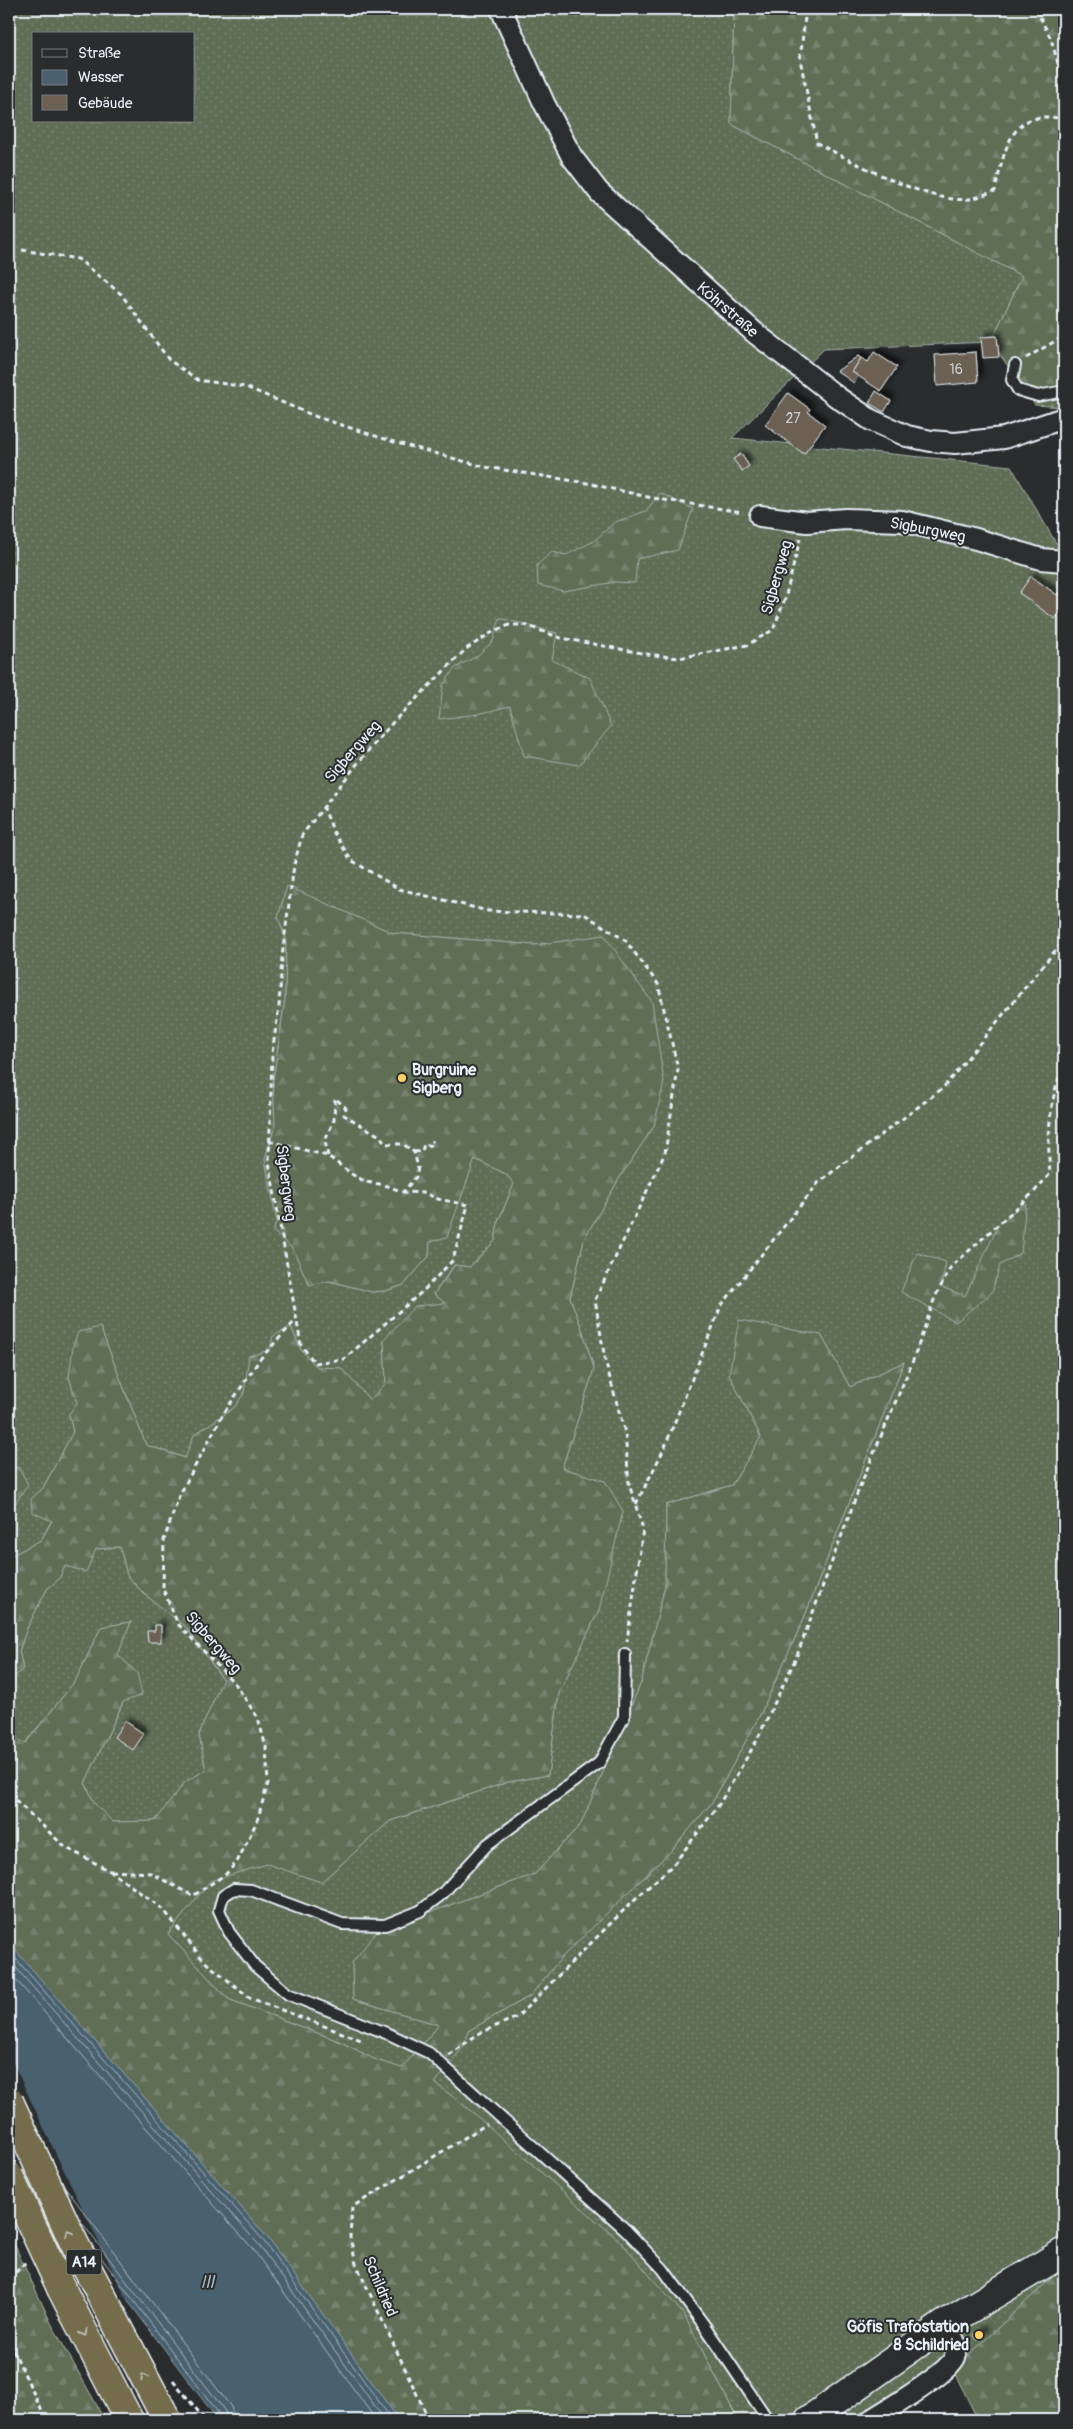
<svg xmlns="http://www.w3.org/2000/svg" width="1073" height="2429" font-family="Pangolin,sans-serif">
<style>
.grass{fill:url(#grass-dots);stroke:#a4b0a8;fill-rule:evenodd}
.forest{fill:url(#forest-firs);stroke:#a4b0a8}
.water{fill:#4a606e;stroke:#899aa5}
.pier{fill:#2a2d2e}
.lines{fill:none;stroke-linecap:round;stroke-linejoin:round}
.shore{stroke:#a9b7c1;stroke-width:1}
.building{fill:#6c6053;stroke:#e8f1f8;filter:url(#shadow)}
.service-casing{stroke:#e8f1f8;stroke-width:14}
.minor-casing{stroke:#e8f1f8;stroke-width:24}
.secondary-casing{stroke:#e8f1f8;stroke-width:31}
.motorway-casing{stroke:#e8f1f8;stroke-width:31}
.path{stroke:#e8f1f8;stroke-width:3;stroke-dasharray:5 4;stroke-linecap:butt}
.service{stroke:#2a2d2e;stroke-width:10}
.minor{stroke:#2a2d2e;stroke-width:20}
.secondary{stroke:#2a2d2e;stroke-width:28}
.motorway{stroke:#746c4b;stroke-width:28}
.motorway-bridge-casing{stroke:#e8f1f8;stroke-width:31;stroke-linecap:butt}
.motorway-bridge{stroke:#746c4b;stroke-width:28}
.oneway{stroke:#babcb3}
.poi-dot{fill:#ffd166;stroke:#2a2d2e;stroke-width:2}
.labels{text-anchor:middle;stroke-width:4;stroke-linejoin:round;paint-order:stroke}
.number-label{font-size:14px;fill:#c9cdcf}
.shield{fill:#2a2d2e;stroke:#afb6bb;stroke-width:1}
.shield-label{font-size:15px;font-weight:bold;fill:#e8f1f8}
.street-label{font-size:16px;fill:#e8f1f8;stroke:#2a2d2e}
.poi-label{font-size:16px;font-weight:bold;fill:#e8f1f8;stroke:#2a2d2e;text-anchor:start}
.water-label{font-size:18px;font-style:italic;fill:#a9b7c1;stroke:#2a2d2e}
</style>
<defs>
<pattern id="grass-dots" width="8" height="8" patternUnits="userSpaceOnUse" patternTransform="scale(1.25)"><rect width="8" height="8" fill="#606e57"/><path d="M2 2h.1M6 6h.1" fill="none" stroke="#778370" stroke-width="1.8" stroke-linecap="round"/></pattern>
<pattern id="forest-firs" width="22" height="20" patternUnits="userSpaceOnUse" patternTransform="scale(1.25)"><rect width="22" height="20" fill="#606e57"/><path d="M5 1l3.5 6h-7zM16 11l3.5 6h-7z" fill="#778370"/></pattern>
<filter id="shadow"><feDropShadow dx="4.5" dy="-4.5" stdDeviation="2.5" flood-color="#0009"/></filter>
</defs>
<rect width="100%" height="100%" fill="#2a2d2e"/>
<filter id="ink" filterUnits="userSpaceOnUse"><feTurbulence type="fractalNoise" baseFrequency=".02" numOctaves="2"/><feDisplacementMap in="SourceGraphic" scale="10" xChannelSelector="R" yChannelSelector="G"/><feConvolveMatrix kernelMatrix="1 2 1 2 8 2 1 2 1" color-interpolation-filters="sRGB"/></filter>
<g filter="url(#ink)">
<g class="grass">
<path d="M9,9H734L731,124L1022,276L991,342L824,349L732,438L1011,466L1056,543L1064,544V2266L953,2370L871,2420H738L684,2315L471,2111L435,2083L463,2047L468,2031L530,1996L562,1957L672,1850L713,1801L760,1715L804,1618L904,1362L850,1387L821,1335L729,1374L761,1437L732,1485L666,1505L665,1586L641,1683L581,1824L535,1874L376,1932L353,1999L439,2025L402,2069L376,2060L341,2042L228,1999L168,1934L209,1881L267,1863L321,1882L390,1821L508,1782L548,1775L559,1693L599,1610L605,1481L562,1468L594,1369L583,1332L570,1298L584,1239L620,1177L654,1126L604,936L535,945L393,933L287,887L278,917L286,939L285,999L273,1081L275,1126L265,1159L277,1221L273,1231L293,1249L309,1284L329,1281L373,1292L385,1291L404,1285L429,1256V1242L464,1188L475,1159L506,1174L514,1184L498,1222L495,1241L470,1267L454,1265L434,1294L446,1303L384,1339L386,1383L370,1400L341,1368L317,1367L301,1350L292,1328L270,1350L250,1356L244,1393L235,1407L194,1435L186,1458L146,1445L100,1327L69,1377L77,1403L69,1414L73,1432L43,1488L31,1499L52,1520L41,1540L9,1557V1502L15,1504L19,1468L9,1467ZM34,34H194V121H34Z"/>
<polygon points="120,1547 127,1575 143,1593 186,1627 223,1680 199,1734 206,1770 185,1782 156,1821 113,1822 95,1804 85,1783 137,1673 118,1655 131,1622 101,1627 76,1680 25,1743 9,1736 9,1682 23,1669 19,1651 27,1628 47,1589 59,1579 65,1566 96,1549"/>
</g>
<g class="forest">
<polygon points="734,9 1064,9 1064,407 1035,405 991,342 1022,276 731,124"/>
<polygon points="660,493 693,509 678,550 637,559 635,583 615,582 564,591 538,585 537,565 552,552 566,555 594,541 615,522 646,511"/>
<polygon points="500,618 557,633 552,660 590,678 611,726 579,765 524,756 510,706 478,714 439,719 443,685 455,668 477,656 493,641"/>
<polygon points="287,886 393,933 535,945 604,935 652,1002 664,1082 654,1126 620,1177 584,1239 570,1298 583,1332 594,1369 562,1468 605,1481 623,1511 599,1610 559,1693 548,1775 508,1782 390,1821 321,1882 267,1864 210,1881 168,1934 228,1999 341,2042 376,2060 402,2068 439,2025 353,1999 352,1963 376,1932 535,1874 581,1824 641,1683 665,1586 666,1505 732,1485 761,1437 729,1374 739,1320 821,1335 850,1387 904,1362 804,1618 760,1715 713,1801 672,1850 562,1957 530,1996 468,2031 463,2047 435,2083 471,2111 622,2243 684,2315 738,2420 399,2420 267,2237 9,1943 9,1736 26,1743 76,1680 101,1627 131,1622 118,1655 137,1673 142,1695 123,1702 85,1783 95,1804 113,1822 155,1821 185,1782 206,1770 199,1734 223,1679 186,1627 143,1593 127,1575 120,1547 96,1549 86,1572 65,1566 59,1579 47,1589 27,1628 19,1651 23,1669 9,1682 9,1615 11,1614 12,1597 9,1596 9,1557 41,1540 52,1521 32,1512 31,1499 43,1488 73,1432 69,1414 77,1403 69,1377 73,1346 78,1332 100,1327 146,1445 185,1458 194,1435 235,1407 244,1393 249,1356 270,1350 273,1336 291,1327 301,1350 317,1367 341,1368 370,1400 386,1383 384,1339 415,1306 445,1303 434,1294 455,1265 470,1267 495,1241 498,1222 514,1184 506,1174 475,1159 447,1237 430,1242 429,1256 404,1285 385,1291 372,1292 330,1281 309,1285 293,1249 273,1231 277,1221 265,1159 275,1126 273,1081 285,999 286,939 278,917"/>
<polygon points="1026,1201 1021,1253 1000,1265 992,1292 956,1322 901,1292 917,1253 946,1262 941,1287 965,1296 999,1224"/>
<polygon points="9,1467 19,1468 28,1484 15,1504 9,1502"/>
<polygon points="9,2233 51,2323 105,2420 9,2420"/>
<polygon points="1064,2266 1064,2420 978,2420 953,2370"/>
</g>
<polygon class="water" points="9,1943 267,2237 399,2420 218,2420 9,2144"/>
<polygon class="pier" points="9,2054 54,2150 133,2312 9,2148"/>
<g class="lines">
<g class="shore">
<polyline points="9,1951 263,2240 392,2420"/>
<polyline points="9,1960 258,2244 385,2420"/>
<polyline points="9,1972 252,2248 376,2420"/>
<polyline points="65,2187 231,2407 235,2420"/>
<polyline points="79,2219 225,2411 227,2420"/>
<polyline points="94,2248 220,2415 221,2420"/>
</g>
</g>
<g class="building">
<polygon points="997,336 999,357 983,358 981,337"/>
<polygon points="874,352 897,367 881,391 852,372 861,358 868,362"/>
<polygon points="976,352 978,382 937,386 935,355"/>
<polygon points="858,356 861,358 852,372 858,376 854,383 837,371"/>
<polygon points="876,391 891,401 884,412 869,403"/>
<polygon points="788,393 810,409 808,412 825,425 804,454 765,425"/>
<polygon points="741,454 749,466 742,471 733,459"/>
<polygon points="1031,576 1057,595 1064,586 1064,607 1055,619 1019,593"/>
<polygon points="155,1625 161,1625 161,1642 148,1642 147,1631 155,1631"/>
<polygon points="125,1721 144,1734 133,1750 114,1737"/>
<polygon points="981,2330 984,2335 977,2340 974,2335"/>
</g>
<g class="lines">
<defs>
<g id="service">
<polyline points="1015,365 1012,380 1018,390 1038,396 1064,391"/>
<polyline points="625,1654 624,1717 599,1763 488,1844 442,1894 420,1911 385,1925 342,1924 251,1890 234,1889 223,1896 219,1910 229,1932 255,1966 288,1994 391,2035 429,2053 626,2230 663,2269 704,2325 768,2420"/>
</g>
<g id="minor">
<polyline points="501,9 544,103 572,157 599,192 755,333 837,397 871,420 907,436 931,441 955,443 1004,438 1064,418"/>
<polyline points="760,516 807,522 846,519 902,521 976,539 1041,559 1064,561"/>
<path d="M871,2420C888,2409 948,2374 955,2357C959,2344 951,2335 945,2324"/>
</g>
<polyline id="secondary" points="809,2420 945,2324 1064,2252"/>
<polyline id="motorway" points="62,2290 129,2420"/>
</defs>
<use href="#service" class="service-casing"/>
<use href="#minor" class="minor-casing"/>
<use href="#secondary" class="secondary-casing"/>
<use href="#motorway" class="motorway-casing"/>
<g class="path">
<path d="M806,9L800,59L817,143C851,161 932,205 969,199C978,198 987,193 995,191C1005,149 1010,107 1064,119"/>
<polyline points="1036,9 1051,39 1064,84"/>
<polyline points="1039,15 1049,9"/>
<polyline points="22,250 78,259 121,294 169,360 198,380 246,387 317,417 394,442 485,467 587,483 652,498 742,512"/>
<polyline points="1026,358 1064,336"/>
<polyline points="323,806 334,833 351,860 399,889 488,911 584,914 625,940 658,984 678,1069 665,1153 595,1300 605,1360 625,1433 629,1484 643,1529 627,1641"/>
<polyline points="269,1141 328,1156 353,1175 366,1182 385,1185 403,1192 424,1193 438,1199 468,1205 453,1260 424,1290 344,1359 315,1363 301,1345 269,1162 272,1053 279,1007 282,957 294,865 302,835 357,764 394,721 466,649 491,633 509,625 525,625 561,638 647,654 679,658 747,645 773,630 785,599 800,539"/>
<polyline points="414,1152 422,1151 424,1144 432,1146 432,1140"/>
<polyline points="328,1156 325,1141 334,1120 335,1098 346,1108 344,1115 380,1136 386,1144 403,1144 414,1152 418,1167 416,1177 403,1192"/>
<polyline points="636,1504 664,1449 721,1306 819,1182 943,1088 1064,940"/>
<polyline points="9,1794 65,1847 110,1871 163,1909 204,1961 250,1998 361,2040"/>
<polyline points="111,1871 151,1873 193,1896 226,1874 237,1862 257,1821 268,1783 266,1747 258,1718 236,1685 178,1624 163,1589 164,1540 179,1496 222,1416 260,1359 295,1321"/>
<path d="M449,2055L478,2034L517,2017L634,1900L673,1865L718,1806L756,1742L796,1658L860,1486L914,1358L935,1297L951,1267L1034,1192L1050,1174C1047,1136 1049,1100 1064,1064"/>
<polyline points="9,2279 26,2262"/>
<polyline points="9,2341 46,2420"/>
<polyline points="173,2380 205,2420"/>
<polyline points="429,2420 356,2264 350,2237 352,2207 487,2124"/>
</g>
<use href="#service" class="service"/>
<use href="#minor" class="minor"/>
<use href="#secondary" class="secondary"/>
<use href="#motorway" class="motorway"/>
<defs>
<g id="motorway-bridge">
<polyline points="9,2101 73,2241 167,2420"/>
<polyline points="9,2176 62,2290"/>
</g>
</defs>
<use href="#motorway-bridge" class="motorway-bridge-casing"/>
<use href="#motorway-bridge" class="motorway-bridge"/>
</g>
<defs><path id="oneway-chevron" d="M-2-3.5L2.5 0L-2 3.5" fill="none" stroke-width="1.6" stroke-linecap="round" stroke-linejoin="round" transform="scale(1.25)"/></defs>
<g class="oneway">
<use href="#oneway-chevron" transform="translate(69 2233) rotate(-115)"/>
<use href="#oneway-chevron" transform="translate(84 2333) rotate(63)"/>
<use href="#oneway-chevron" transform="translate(144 2377) rotate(-118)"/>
</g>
</g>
<g class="poi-dot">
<circle cx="402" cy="1078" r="5"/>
<circle cx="979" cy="2335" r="5"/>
</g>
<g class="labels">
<g class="number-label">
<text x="956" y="374">16</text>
<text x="793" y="423">27</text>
</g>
<rect class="shield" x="66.5" y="2249.5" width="35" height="25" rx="4"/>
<g class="shield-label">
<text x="84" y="2267">A14</text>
</g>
<g class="street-label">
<text transform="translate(728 309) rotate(41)" y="6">Köhrstraße</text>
<text transform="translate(928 529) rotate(11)" y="6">Sigburgweg</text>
<text transform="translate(776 577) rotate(-74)" y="6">Sigbergweg</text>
<text transform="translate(352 751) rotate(-49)" y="6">Sigbergweg</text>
<text transform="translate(287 1183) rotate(83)" y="6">Sigbergweg</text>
<text transform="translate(214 1642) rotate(49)" y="6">Sigbergweg</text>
<text transform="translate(381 2286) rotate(67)" y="6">Schildried</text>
</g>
<g class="poi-label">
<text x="412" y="1075">Burgruine<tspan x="412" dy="18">Sigberg</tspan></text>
<text x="969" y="2332" text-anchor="end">Göfis Trafostation<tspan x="969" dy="18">8 Schildried</tspan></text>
</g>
<g class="water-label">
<text x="207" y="2288">Ill</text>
</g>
</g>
<rect width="1073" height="2429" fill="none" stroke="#2a2d2e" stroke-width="30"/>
<rect x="15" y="15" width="1043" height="2399" fill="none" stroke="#e8f1f8" stroke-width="2" filter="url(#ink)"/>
<rect x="32" y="32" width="162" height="90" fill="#2a2d2e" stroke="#767b7f"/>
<rect x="42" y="49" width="25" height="8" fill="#2a2d2e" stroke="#767b7f"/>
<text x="78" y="58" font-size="15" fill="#e8f1f8">Straße</text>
<rect x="42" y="70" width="25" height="15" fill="#4a606e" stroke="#767b7f"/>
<text x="78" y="82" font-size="15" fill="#e8f1f8">Wasser</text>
<rect x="42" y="95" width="25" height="15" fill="#6c6053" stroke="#767b7f"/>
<text x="78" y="108" font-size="15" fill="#e8f1f8">Gebäude</text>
</svg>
